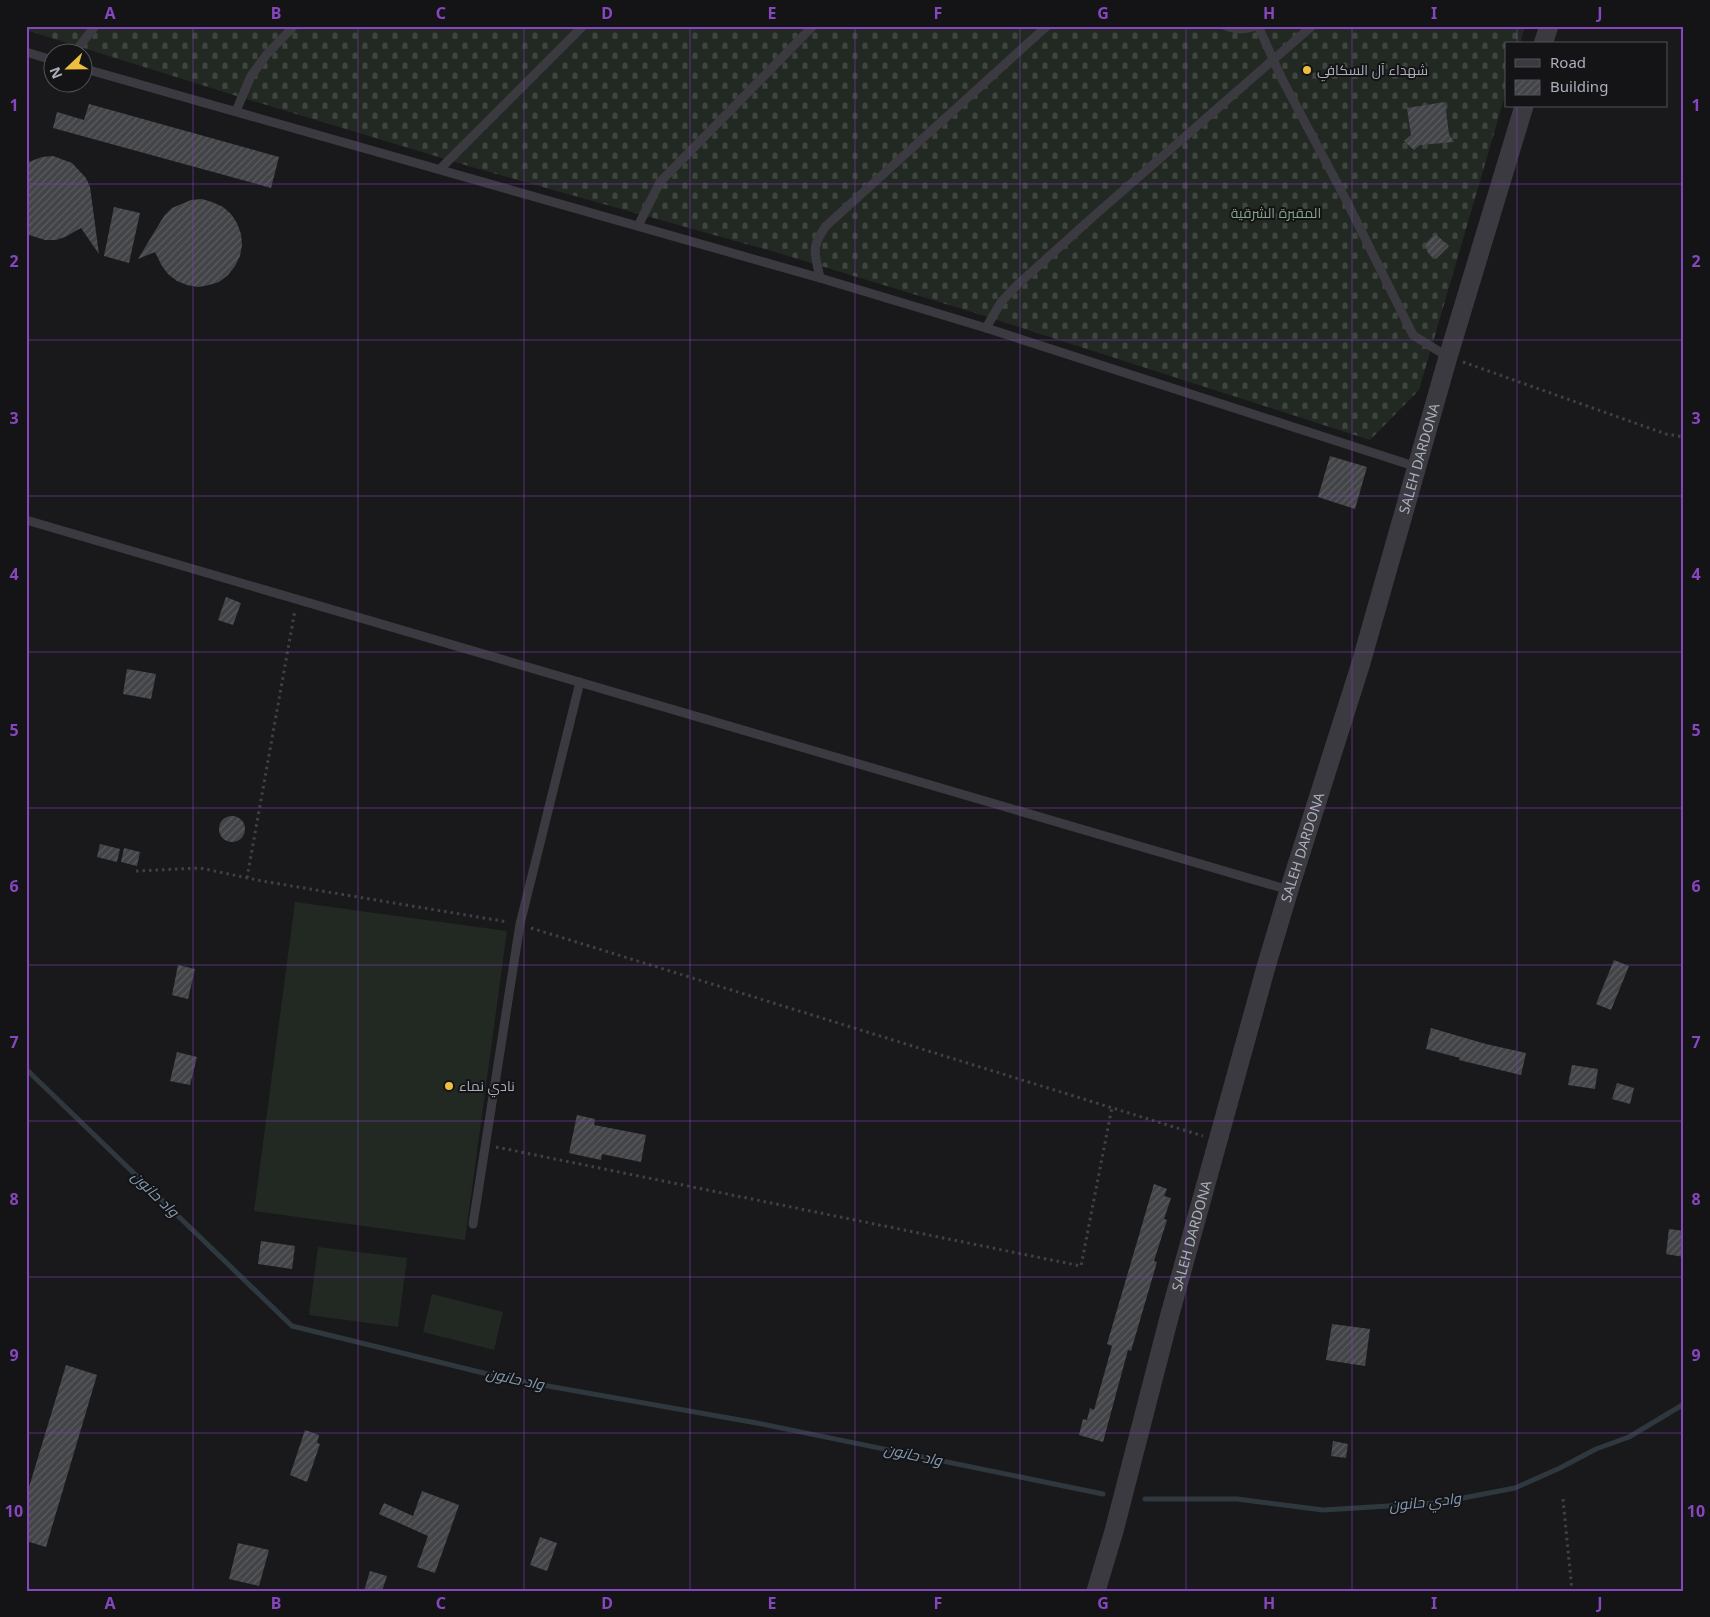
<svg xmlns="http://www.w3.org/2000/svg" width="1710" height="1617" font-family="'Noto Sans',Cairo,sans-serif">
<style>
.cemetery{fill:url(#cemetery-stones)}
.garden{fill:#212922}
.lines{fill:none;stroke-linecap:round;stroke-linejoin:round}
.stream{stroke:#2f373f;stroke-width:5}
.building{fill:url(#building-hatch)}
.path{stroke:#404147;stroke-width:3;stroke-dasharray:2.5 4;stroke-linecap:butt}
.service{stroke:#3a3a40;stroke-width:9}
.minor{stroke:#3a3a40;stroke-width:19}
.grid{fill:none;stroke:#8546be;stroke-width:1;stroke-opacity:0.55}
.poi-dot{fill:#edbe3f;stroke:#141416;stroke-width:2}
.labels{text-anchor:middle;stroke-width:4;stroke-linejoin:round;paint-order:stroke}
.poi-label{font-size:14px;fill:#abafba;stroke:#141416;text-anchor:start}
.park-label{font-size:14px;fill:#83a488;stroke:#141416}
.street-label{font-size:14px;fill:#abafba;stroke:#141416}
.water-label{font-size:15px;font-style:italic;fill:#849ab3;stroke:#141416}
.neatline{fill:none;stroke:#8546be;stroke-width:2}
.grid-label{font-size:16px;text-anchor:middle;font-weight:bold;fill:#8546be}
</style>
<defs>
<pattern id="cemetery-stones" width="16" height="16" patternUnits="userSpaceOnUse" patternTransform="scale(1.25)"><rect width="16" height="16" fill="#212922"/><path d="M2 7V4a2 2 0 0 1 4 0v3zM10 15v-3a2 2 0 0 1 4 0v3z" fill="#3f4640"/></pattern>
<pattern id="building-hatch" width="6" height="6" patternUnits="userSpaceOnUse" patternTransform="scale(1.25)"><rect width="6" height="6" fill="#434448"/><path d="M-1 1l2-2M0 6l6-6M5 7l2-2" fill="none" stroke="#5b5c60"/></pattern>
</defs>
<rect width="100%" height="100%" fill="#19191b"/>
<polygon class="cemetery" points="26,26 1525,26 1520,44 1506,44 1506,92 1419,390 1370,440 972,312 775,252 475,168 243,98 26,30"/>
<g class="garden">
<polygon points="295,902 507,931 465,1240 254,1211"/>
<polygon points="318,1247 407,1258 398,1327 309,1315"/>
<polygon points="432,1294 503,1312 494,1350 423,1332"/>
</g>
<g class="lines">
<g class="stream">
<polyline points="26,1069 292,1326 508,1379 757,1423 1103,1494"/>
<polyline points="1145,1499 1237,1499 1323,1510 1437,1503 1515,1488 1560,1468 1596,1449 1629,1437 1684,1404"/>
</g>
</g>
<g class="building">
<polygon points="1445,102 1449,134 1454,142 1420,145 1414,150 1404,141 1411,135 1407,108"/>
<polygon points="89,104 279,157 271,188 53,128 57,112 84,120"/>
<polygon points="53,156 72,163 86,178 90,187 99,254 81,228 65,237 56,240 45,240 26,234 26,163 42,157"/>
<polygon points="202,199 212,202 223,207 231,214 237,223 241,234 242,245 240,256 235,266 228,275 219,282 209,285 198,287 187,285 177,281 168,274 162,266 155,252 138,259 164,216 172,208 191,200"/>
<polygon points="114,207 140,213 129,263 104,256"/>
<polygon points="1435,234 1449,246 1438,257 1433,258 1428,253 1425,244"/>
<polygon points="1330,456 1367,467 1355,509 1318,497"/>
<polygon points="226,597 241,603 233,625 218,620"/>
<polygon points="127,669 156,674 151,699 123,694"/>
<circle cx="232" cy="829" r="13"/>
<polygon points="100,844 120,849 117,862 97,857"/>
<polygon points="124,848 140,852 137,866 121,862"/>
<polygon points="1614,960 1629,966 1611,1010 1596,1004"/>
<polygon points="178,965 195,969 188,999 172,995"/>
<polygon points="1431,1028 1486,1044 1526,1053 1521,1075 1459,1060 1460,1058 1426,1049"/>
<polygon points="177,1052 197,1057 190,1085 170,1081"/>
<polygon points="1572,1065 1598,1069 1595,1089 1568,1085"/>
<polygon points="1617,1083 1634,1088 1630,1104 1612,1099"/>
<polygon points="577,1115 595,1119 594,1125 646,1135 641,1162 602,1154 601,1160 569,1153"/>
<polygon points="1154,1184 1167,1189 1164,1196 1171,1198 1164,1219 1167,1220 1154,1261 1157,1262 1131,1351 1128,1350 1103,1442 1079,1435 1083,1419 1087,1420 1090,1408 1094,1410 1112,1346 1107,1344"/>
<polygon points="1669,1229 1684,1231 1684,1257 1666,1254"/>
<polygon points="261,1241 295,1246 292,1269 258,1264"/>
<polygon points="1332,1324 1370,1329 1365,1366 1326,1360"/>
<polygon points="66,1365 97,1375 46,1547 26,1541 26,1497"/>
<polygon points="305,1430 319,1435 317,1443 320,1444 307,1482 290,1475"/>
<polygon points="1333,1441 1348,1444 1346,1458 1331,1456"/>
<polygon points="422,1491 459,1505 435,1573 417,1567 428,1536 379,1514 384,1503 413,1516"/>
<polygon points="540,1537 557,1543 547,1571 530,1565"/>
<polygon points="238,1543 269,1550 259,1586 229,1579"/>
<polygon points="370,1571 387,1576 382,1591 364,1591"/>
</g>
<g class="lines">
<g class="path">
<polyline points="1463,362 1666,434 1684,437"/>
<polyline points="136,871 200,868 262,881 508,922"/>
<polyline points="247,878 295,610"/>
<polyline points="531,928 1203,1136"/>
<polyline points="496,1147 1081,1266 1112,1107"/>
<polyline points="1563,1499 1572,1591"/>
</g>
<g class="service">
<path d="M1226,26C1237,30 1244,30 1255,26"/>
<polyline points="1258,26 1282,79 1345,198 1413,335 1448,357"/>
<polyline points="26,52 52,60"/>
<polyline points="75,52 95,26"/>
<polyline points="82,68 820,278 986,328 1417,467"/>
<polyline points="236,111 251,76 267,54 294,26"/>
<polyline points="440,169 583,26"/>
<polyline points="638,226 660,182 813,26"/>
<path d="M820,278C815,253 810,248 826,226L1047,26"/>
<polyline points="986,328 1001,302 1016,286 1095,215 1312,26"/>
<polyline points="26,520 1289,890"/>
<polyline points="473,1224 520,924 580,682"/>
</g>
<g class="minor">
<polyline points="1543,44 1549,26"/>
<path id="s1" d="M1096,1591L1114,1531L1170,1314L1266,967L1289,890L1361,663L1448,357L1524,106"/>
</g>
</g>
<path class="grid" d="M193,26V1591M358,26V1591M524,26V1591M690,26V1591M855,26V1591M1020,26V1591M1186,26V1591M1352,26V1591M1517,26V44M1517,106V1591M26,184H1684M26,340H1684M26,496H1684M26,652H1684M26,808H1684M26,965H1684M26,1121H1684M26,1277H1684M26,1433H1684"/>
<g class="poi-dot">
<circle cx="1307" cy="70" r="5"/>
<circle cx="449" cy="1086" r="5"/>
</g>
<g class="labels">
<g class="poi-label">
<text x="1317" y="75">شهداء آل السكافي</text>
<text x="459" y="1091">نادي نماء</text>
</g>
<g class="park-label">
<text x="1276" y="218">المقبرة الشرقية</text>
</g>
<g class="street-label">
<text dy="5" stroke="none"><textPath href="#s1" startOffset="1178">SALEH DARDONA</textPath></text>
<text dy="5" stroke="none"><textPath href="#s1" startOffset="772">SALEH DARDONA</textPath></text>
<text dy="5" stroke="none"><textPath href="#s1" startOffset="368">SALEH DARDONA</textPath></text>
</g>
<g class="water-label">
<text transform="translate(155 1194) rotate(44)" y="5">واد حانون</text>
<text transform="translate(515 1379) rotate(12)" y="5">واد حانون</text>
<text transform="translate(913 1455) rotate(12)" y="5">واد حانون</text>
<text transform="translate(1425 1502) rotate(-6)" y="5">وادي حانون</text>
</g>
</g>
<rect width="1710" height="1617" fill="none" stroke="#141416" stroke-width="55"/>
<rect x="1505" y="42" width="162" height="65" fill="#141416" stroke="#505258"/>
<rect x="1515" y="59" width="25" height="8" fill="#3a3a40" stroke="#505258"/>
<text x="1550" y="68" font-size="15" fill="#abafba">Road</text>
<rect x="1515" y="80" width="25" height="15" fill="url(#building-hatch)" stroke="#505258"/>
<text x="1550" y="92" font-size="15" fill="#abafba">Building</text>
<g transform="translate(68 68) rotate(248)"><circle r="24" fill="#141416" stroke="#505258"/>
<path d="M0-4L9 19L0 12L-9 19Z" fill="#edbe3f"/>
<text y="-8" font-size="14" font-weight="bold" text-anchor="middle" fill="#abafba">N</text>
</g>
<rect x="28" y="28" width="1654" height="1562" class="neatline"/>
<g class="grid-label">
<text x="110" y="19">A</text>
<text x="276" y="19">B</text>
<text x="441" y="19">C</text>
<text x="607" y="19">D</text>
<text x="772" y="19">E</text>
<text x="938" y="19">F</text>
<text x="1103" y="19">G</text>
<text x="1269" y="19">H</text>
<text x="1434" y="19">I</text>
<text x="1600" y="19">J</text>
<text x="14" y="111">1</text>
<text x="1696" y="111">1</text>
<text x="14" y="267">2</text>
<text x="1696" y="267">2</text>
<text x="14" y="424">3</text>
<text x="1696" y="424">3</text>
<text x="14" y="580">4</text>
<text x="1696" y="580">4</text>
<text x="14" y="736">5</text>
<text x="1696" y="736">5</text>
<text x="14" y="892">6</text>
<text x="1696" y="892">6</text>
<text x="14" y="1048">7</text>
<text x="1696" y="1048">7</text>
<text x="14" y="1205">8</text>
<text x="1696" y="1205">8</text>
<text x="14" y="1361">9</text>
<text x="1696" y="1361">9</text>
<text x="14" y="1517">10</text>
<text x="1696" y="1517">10</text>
<text x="110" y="1609">A</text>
<text x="276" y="1609">B</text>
<text x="441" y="1609">C</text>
<text x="607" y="1609">D</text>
<text x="772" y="1609">E</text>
<text x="938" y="1609">F</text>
<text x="1103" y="1609">G</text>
<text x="1269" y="1609">H</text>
<text x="1434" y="1609">I</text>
<text x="1600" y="1609">J</text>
</g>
</svg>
